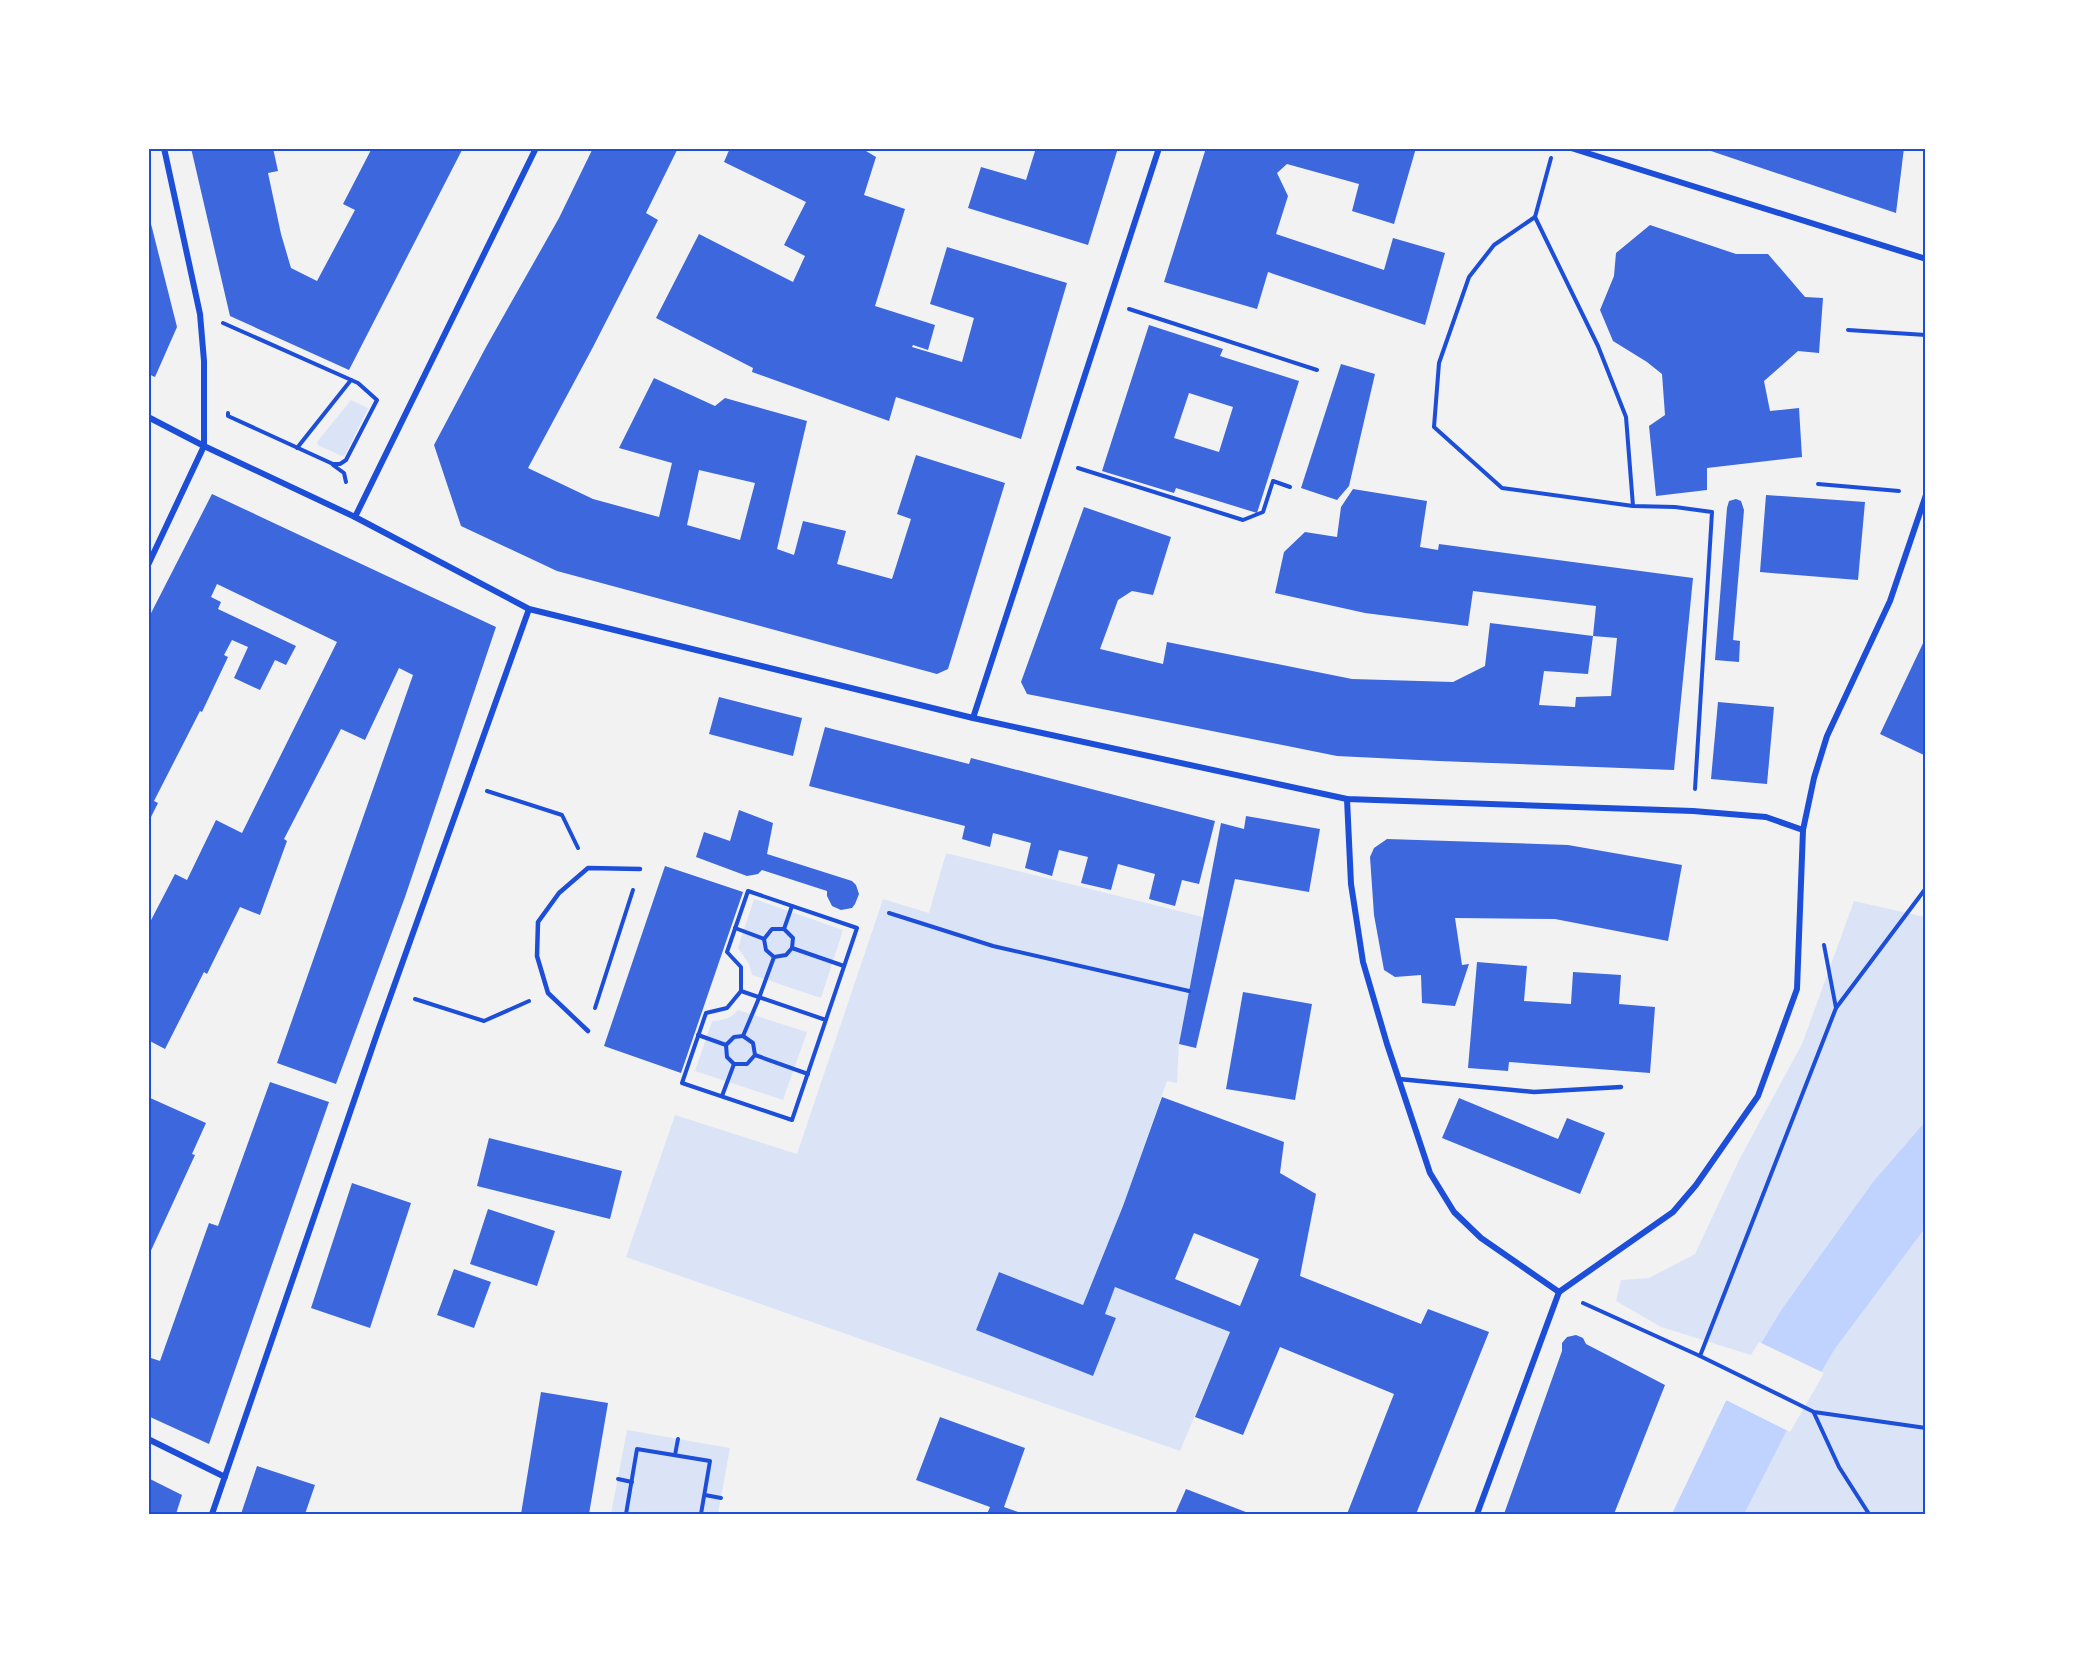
<svg xmlns="http://www.w3.org/2000/svg" width="2074" height="1663" font-family="Signika,sans-serif">
<style>
.green{fill:#dbe4f7}
.water{fill:#bfd3fe}
.pier{fill:#f2f2f2}
.building{fill:#3d67dc;fill-rule:evenodd}
.lines{fill:none;stroke-linecap:round;stroke-linejoin:round}
.path{stroke:#1d4ed8;stroke-width:4}
.service{stroke:#1d4ed8;stroke-width:4.5}
.minor{stroke:#1d4ed8;stroke-width:6}
.neatline{fill:none;stroke:#1d4ed8;stroke-width:2}
</style>
<rect width="100%" height="100%" fill="#f2f2f2"/>
<g class="green">
<polygon points="351,400 368,408 345,455 342,456 318,445 317,442"/>
<polygon points="946,853 1203,917 1179,1044 1177,1083 1167,1081 1123,1206 1083,1305 999,1272 976,1329 1092,1376 1116,1319 1105,1314 1115,1287 1230,1332 1180,1451 626,1257 675,1115 797,1154 883,899 929,913"/>
<polygon points="754,899 843,930 821,998 752,975 749,964 738,948"/>
<polygon points="1854,901 1925,917 1925,1514 1672,1514 1725,1403 1754,1356 1661,1327 1616,1301 1621,1280 1649,1278 1695,1254 1739,1160 1802,1044"/>
<path d="M738,1010L807,1032L783,1100L695,1071L712,1021C723,1021 731,1018 738,1010Z"/>
<polygon points="627,1430 730,1448 718,1514 611,1514"/>
</g>
<polygon class="water" points="1925,1122 1925,1228 1834,1350 1787,1430 1744,1514 1672,1514 1725,1403 1782,1309 1873,1182"/>
<polygon class="pier" points="1759,1342 1824,1373 1790,1432 1724,1399"/>
<g class="building">
<polygon points="191,148 273,148 278,171 268,173 281,234 291,268 317,281 355,210 343,204 372,148 386,148 390,151 391,148 463,148 349,370 230,316"/>
<path d="M593,148H678L646,213L658,220L593,347L528,468L593,499L659,517L672,463L619,448L654,378L715,406L725,398L807,421L777,549L794,555L803,521L846,531L837,564L892,579L911,519L897,514L916,455L1005,483L948,669L937,674L557,571L461,526L434,445L486,347L559,218ZM699,470L755,483L740,540L687,525Z"/>
<polygon points="730,148 861,148 876,157 864,195 905,209 875,306 935,325 928,350 913,345 912,347 962,362 974,318 930,304 947,247 1067,283 1021,439 896,397 889,421 752,372 753,368 656,318 699,234 793,282 805,256 784,245 806,202 724,162"/>
<polygon points="1036,148 1118,148 1088,245 968,208 981,167 1026,180"/>
<polygon points="1206,148 1416,148 1394,224 1352,211 1359,184 1287,164 1277,173 1288,196 1276,234 1384,270 1393,238 1445,253 1425,325 1268,272 1257,309 1164,282"/>
<polygon points="1904,148 1896,213 1705,149 1705,148"/>
<polygon points="148,212 177,327 155,377 148,374"/>
<polygon points="1650,225 1736,254 1768,254 1805,297 1823,298 1819,353 1798,351 1764,381 1770,411 1799,408 1802,457 1707,468 1707,490 1656,496 1649,426 1665,415 1662,374 1647,362 1613,341 1600,310 1614,276 1616,253"/>
<path d="M1149,325L1223,349L1220,356L1299,381L1257,513L1176,488L1174,493L1102,471ZM1189,393L1233,407L1219,452L1174,438Z"/>
<polygon points="1341,364 1375,374 1349,486 1337,500 1301,488"/>
<polygon points="1353,489 1427,501 1420,547 1438,550 1439,544 1693,578 1674,770 1439,761 1337,756 1027,694 1021,682 1084,507 1171,537 1153,595 1132,591 1118,600 1100,649 1163,664 1167,642 1352,679 1453,682 1485,666 1490,623 1593,636 1588,674 1544,671 1539,705 1575,707 1576,697 1611,696 1617,638 1593,636 1596,606 1473,591 1468,626 1365,613 1275,593 1284,552 1305,532 1337,537 1341,507"/>
<polygon points="212,494 496,627 405,897 336,1084 277,1063 413,675 399,668 365,740 341,729 284,839 287,841 260,915 240,907 207,974 204,972 165,1049 148,1040 148,926 175,874 187,880 216,820 242,833 337,642 217,584 211,597 221,602 218,609 296,646 286,665 275,660 260,690 234,678 248,647 232,640 224,655 228,657 202,712 200,711 154,801 158,803 148,823 148,619"/>
<polygon points="1766,495 1865,502 1858,580 1760,572"/>
<polygon points="1736,499 1741,501 1744,510 1733,640 1740,641 1739,662 1715,660 1727,508 1729,501"/>
<polygon points="1926,637 1926,756 1880,734"/>
<polygon points="719,697 802,718 793,756 709,734"/>
<polygon points="1718,702 1774,707 1767,784 1711,779"/>
<polygon points="825,727 969,764 971,758 1215,821 1199,884 1182,880 1175,906 1149,899 1155,874 1118,864 1111,890 1081,883 1088,857 1059,850 1052,876 1025,868 1031,843 993,833 990,847 962,839 965,826 809,786"/>
<polygon points="739,810 773,823 767,854 852,881 856,885 859,894 855,904 852,908 841,910 832,906 827,896 827,891 762,870 758,874 747,876 696,857 704,832 730,841"/>
<polygon points="1246,816 1320,829 1309,892 1235,879 1196,1048 1179,1044 1221,823 1244,829"/>
<polygon points="1387,839 1568,845 1682,865 1668,941 1555,919 1455,918 1462,965 1469,964 1455,1006 1422,1003 1421,975 1395,977 1384,970 1374,915 1370,857 1374,848"/>
<polygon points="665,866 743,892 681,1073 604,1046"/>
<polygon points="1477,962 1527,966 1524,1001 1571,1004 1573,972 1621,975 1619,1004 1655,1007 1650,1073 1509,1062 1508,1071 1468,1068"/>
<polygon points="1243,992 1312,1004 1295,1100 1226,1089"/>
<polygon points="270,1082 329,1102 209,1444 148,1416 148,1357 160,1361 209,1223 218,1226"/>
<polygon points="148,1097 206,1123 192,1154 195,1155 148,1257"/>
<path d="M1162,1097L1284,1142L1280,1173L1316,1194L1300,1276L1421,1324L1428,1309L1489,1332L1416,1514H1347L1394,1394L1280,1347L1243,1435L1195,1417L1230,1332L1115,1287L1105,1314L1116,1318L1093,1376L976,1330L999,1272L1083,1305L1123,1206ZM1194,1233L1259,1259L1240,1306L1175,1279Z"/>
<polygon points="1459,1098 1558,1139 1567,1118 1605,1133 1580,1194 1442,1138"/>
<polygon points="489,1138 622,1171 610,1219 477,1186"/>
<polygon points="352,1183 411,1203 370,1328 311,1308"/>
<polygon points="488,1209 555,1231 537,1286 470,1264"/>
<polygon points="454,1269 491,1282 474,1328 437,1315"/>
<polygon points="1576,1335 1583,1338 1586,1344 1665,1385 1614,1514 1504,1514 1562,1351 1562,1343 1567,1337"/>
<polygon points="541,1392 608,1403 589,1514 521,1514"/>
<polygon points="940,1417 1025,1448 1004,1507 1024,1514 987,1514 990,1507 916,1480"/>
<polygon points="257,1466 315,1485 305,1514 241,1514"/>
<polygon points="148,1478 182,1495 176,1514 148,1514"/>
<polygon points="1186,1489 1251,1514 1175,1514"/>
</g>
<g class="lines">
<g class="path">
<polyline points="1551,158 1535,217 1598,346 1626,417 1633,506 1675,507 1712,512 1695,789"/>
<polyline points="1535,217 1494,245 1469,277 1439,363 1434,427 1502,488 1633,506"/>
<polyline points="1129,309 1317,370"/>
<polyline points="223,323 358,383 377,400 346,460 340,464 333,464 228,416 228,413"/>
<polyline points="1848,330 1926,335"/>
<polyline points="297,448 351,380"/>
<polyline points="333,465 344,473 346,482"/>
<polyline points="1078,468 1243,520 1263,512 1273,481 1290,487"/>
<polyline points="1818,484 1899,491"/>
<polyline points="487,791 562,815 578,848"/>
<polyline points="889,913 993,946 1189,991"/>
<polyline points="735,928 764,939"/>
<polyline points="792,948 844,966"/>
<polyline points="774,957 766,950 764,939 772,929 784,929"/>
<polyline points="741,991 727,1008 706,1013 682,1083 792,1120 857,928 748,891 727,952 741,967 741,991 826,1020"/>
<polyline points="415,999 484,1021 529,1001"/>
<polyline points="595,1008 633,890"/>
<polyline points="1836,1008 1926,888"/>
<polyline points="698,1035 726,1045"/>
<polyline points="755,1055 808,1074"/>
<polyline points="734,1064 727,1057 726,1045 734,1037 743,1036"/>
<polyline points="722,1096 734,1064 747,1064 755,1055 753,1043 743,1036 759,998 774,957 786,955 792,948 793,938 784,929 792,906"/>
<polyline points="1583,1303 1700,1356 1814,1412 1926,1428"/>
<polyline points="1700,1356 1836,1008 1824,945"/>
<polyline points="1814,1413 1839,1467 1869,1514"/>
<polyline points="675,1455 678,1439"/>
<polyline points="618,1479 632,1482"/>
<polyline points="705,1495 721,1498"/>
<polyline points="626,1514 637,1449 710,1461 701,1514"/>
</g>
<g class="service">
<polyline points="588,1031 548,993 537,956 538,922 559,893 588,868 640,869"/>
<polyline points="1399,1079 1534,1092 1621,1087"/>
</g>
<g class="minor">
<polyline points="1571,148 1926,259"/>
<polyline points="148,417 204,446 355,517 529,609 973,718 1347,799 1693,811 1766,817 1803,830"/>
<polyline points="355,517 536,148"/>
<polyline points="148,565 204,446 204,361 200,314 164,148"/>
<polyline points="973,718 1159,148"/>
<polyline points="1347,799 1351,884 1363,962 1387,1044 1430,1173 1454,1212 1481,1238 1559,1292"/>
<polyline points="1559,1292 1673,1212 1696,1185 1758,1096 1797,989 1803,830 1814,778 1827,736 1890,601 1926,495"/>
<polyline points="148,1439 225,1477"/>
<polyline points="212,1514 379,1028 529,609"/>
<polyline points="1477,1514 1559,1292"/>
</g>
</g>
<rect width="2074" height="1663" fill="none" stroke="#ffffff" stroke-width="300"/>
<rect x="150" y="150" width="1774" height="1363" class="neatline"/>
</svg>
